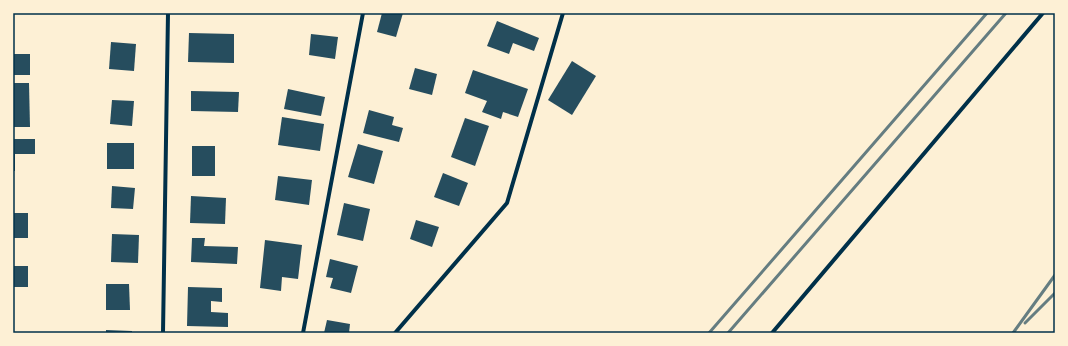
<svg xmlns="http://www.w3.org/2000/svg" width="1068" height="346" font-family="'Golos Text',sans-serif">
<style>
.building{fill:#264d5e}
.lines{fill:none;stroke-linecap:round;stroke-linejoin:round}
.minor{stroke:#003049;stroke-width:4}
.rail{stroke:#657d81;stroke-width:3}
.neatline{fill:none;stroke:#003049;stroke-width:1.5}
</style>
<rect width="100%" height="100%" fill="#fdf0d5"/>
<g class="building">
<polygon points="382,13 403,13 396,37 377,32"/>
<polygon points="497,21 539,38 534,51 513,43 509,54 487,46"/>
<polygon points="189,33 234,34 234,63 188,62"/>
<polygon points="311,34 338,37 335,59 309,55"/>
<polygon points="111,42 136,44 134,71 109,69"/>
<rect x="13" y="54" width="17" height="21"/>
<polygon points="572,61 596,76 572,115 548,100"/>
<polygon points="415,68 437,74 432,95 409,89"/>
<polygon points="473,70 528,89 518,117 503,112 501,119 482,112 487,101 465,93"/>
<polygon points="13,83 29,83 30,127 13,127"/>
<polygon points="288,89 325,97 321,116 284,109"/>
<polygon points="191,91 239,92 238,112 191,111"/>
<polygon points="112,100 134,101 132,126 110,124"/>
<polygon points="369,110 394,117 392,125 403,128 399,142 363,133"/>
<polygon points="282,117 324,124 320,151 278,145"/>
<polygon points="465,118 489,126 475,166 451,157"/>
<polygon points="13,139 35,139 35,154 15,154 15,171 13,171"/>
<rect x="107" y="143" width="27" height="26"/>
<polygon points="358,144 383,151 374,184 348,177"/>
<rect x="192" y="146" width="23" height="30"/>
<polygon points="443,173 468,183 459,206 434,197"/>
<polygon points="278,176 312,180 309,205 275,200"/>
<polygon points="112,186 135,188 133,209 111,208"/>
<polygon points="191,196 226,198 225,224 190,223"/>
<polygon points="344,203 370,209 363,241 337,235"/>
<rect x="13" y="213" width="15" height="25"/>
<polygon points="416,220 439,227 432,247 410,239"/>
<polygon points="112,234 139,235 138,263 111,262"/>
<polygon points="192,238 205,238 204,246 238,247 237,264 191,262"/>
<polygon points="265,240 302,245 298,279 282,277 281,291 260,288"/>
<polygon points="330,259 358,266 351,293 330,288 333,278 326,277"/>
<rect x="13" y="266" width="15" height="21"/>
<polygon points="106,284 129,284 130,310 106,310"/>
<polygon points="188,287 222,288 222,302 211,301 211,312 228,313 228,327 187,326"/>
<polygon points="327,320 350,324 349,333 324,333"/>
<polygon points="106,330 132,331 132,333 106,333"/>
</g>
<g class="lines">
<g class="minor">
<polyline points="163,333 168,13"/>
<polyline points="303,333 363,13"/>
<polyline points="395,333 507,203 563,13"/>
<polyline points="772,333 1043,13"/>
</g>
<g class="rail">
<polyline points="1025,323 1055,293"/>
<polyline points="709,333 987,13"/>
<polyline points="728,333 1006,13"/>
<polyline points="1013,333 1055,275"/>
</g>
</g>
<rect width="1068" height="346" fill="none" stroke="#fdf0d5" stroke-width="28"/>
<rect x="14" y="14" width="1040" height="318" class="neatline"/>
</svg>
